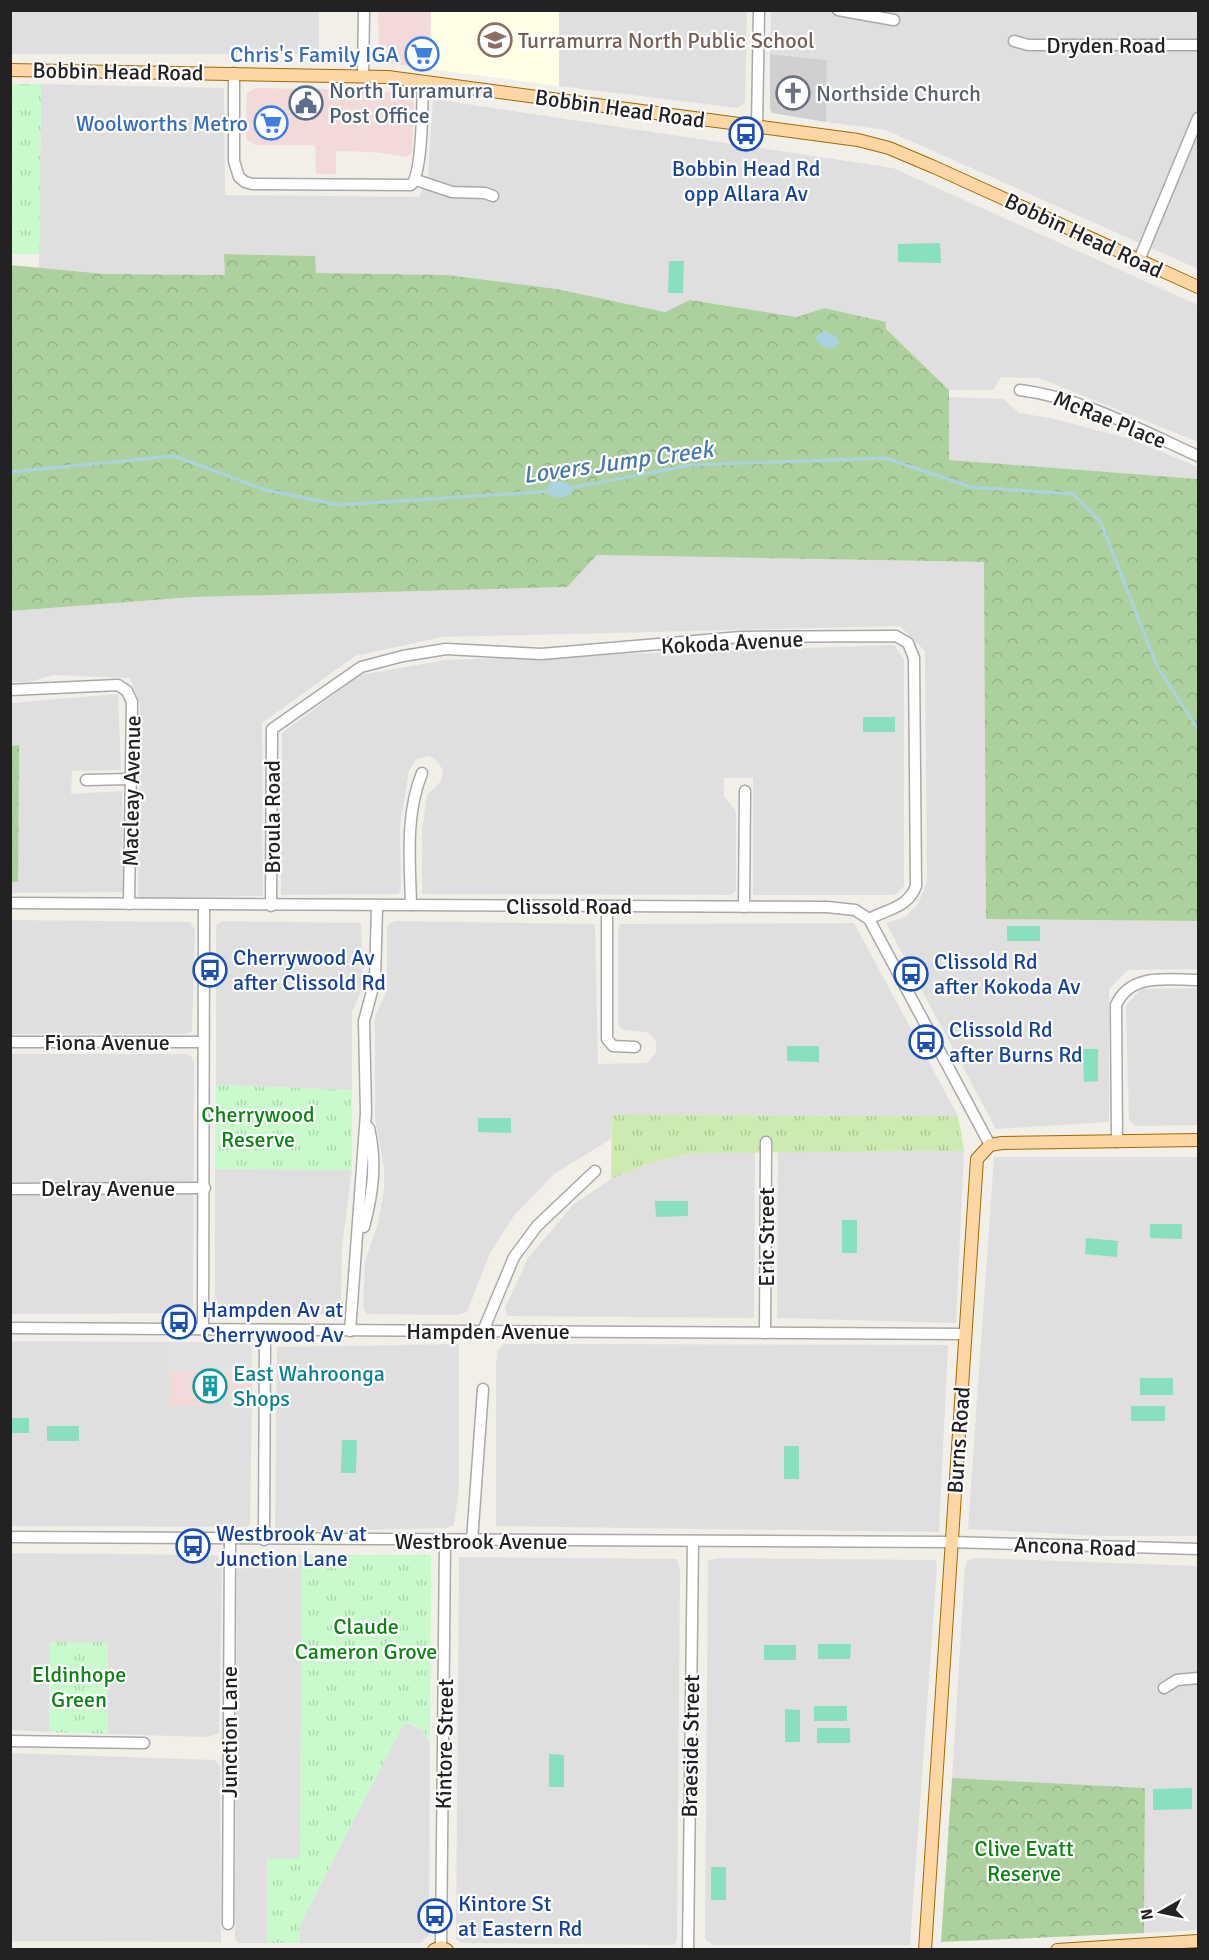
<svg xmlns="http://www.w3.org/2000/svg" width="1209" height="1960" font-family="Signika,sans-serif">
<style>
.residential{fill:#e0dfdf}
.commercial{fill:#f2dad9}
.education{fill:#ffffe5}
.religious{fill:#d0d0d0}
.grass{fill:url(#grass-tufts)}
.forest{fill:url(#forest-crowns)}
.park{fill:url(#park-tufts)}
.pitch{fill:#88e0be}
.parking{fill:#e2e2e2}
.water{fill:#aad3df}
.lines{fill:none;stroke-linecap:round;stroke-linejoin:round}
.stream{stroke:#aad3df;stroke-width:3}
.minor-casing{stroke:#a9a9a9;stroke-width:13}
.major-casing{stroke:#a06b00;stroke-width:14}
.minor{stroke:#fff;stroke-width:10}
.major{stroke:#fcd6a4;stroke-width:12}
.labels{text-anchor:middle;stroke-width:4.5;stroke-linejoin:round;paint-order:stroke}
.education-label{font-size:22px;fill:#785e54;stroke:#fff;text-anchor:start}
.street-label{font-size:22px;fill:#222;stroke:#fff}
.shop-label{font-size:22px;fill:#366cbe;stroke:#fff;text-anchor:end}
.service-label{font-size:22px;fill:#4e5e75;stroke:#fff;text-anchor:start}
.worship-label{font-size:22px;fill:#5b616d;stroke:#fff;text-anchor:start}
.transit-label{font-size:22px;fill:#164399;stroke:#fff;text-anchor:start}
.park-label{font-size:22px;fill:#0c8416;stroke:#fff}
.culture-label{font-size:22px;fill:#0d838f;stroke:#fff;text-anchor:start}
.water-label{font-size:24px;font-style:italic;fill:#4a7aab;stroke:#fff}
</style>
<defs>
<pattern id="grass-tufts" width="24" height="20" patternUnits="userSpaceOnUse" patternTransform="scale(1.5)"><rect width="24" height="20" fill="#cdebb0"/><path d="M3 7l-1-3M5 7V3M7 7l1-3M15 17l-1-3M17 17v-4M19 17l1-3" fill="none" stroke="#b0c997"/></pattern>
<pattern id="forest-crowns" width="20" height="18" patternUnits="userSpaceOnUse" patternTransform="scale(1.5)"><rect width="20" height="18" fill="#add19e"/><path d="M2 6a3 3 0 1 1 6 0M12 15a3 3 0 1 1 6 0" fill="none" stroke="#95b388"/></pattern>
<pattern id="park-tufts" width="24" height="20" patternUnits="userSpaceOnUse" patternTransform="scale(1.5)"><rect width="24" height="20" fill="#c8facc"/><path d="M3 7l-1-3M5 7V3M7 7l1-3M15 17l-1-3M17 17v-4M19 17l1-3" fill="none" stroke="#acd6af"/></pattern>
</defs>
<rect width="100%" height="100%" fill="#f2efe9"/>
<g class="residential">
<polygon points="11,10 319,11 319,54 11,54"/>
<polygon points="559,11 747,11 745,103 737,108 559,86"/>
<polygon points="771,11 1198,11 1198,269 886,130 826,122 827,60 770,54"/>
<polygon points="41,84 224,88 225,195 419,197 428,175 433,99 893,168 1198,305 1198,442 1039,378 1001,377 993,390 949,390 885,329 824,308 797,317 690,300 665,312 557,289 448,275 315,273 314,256 225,254 225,275 105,274 39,268"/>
<polygon points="949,397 1004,399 1019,413 1050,418 1131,439 1198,467 1198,479 948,462"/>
<polygon points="596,555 985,562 986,918 1198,921 1198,969 1128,970 1109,989 1109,1122 996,1129 886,923 905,917 918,904 927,882 925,651 900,626 442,637 355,656 262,723 263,896 138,898 140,704 130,678 54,675 29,682 11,682 11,611 194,597"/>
<polygon points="894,645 904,659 904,886 895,895 753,895 753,778 724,778 724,796 735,810 736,815 736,890 731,895 422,894 422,830 427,795 441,781 443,770 437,761 429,756 416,759 409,771 400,826 401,890 398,894 281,895 282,733 360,675 445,660"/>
<polygon points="118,694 121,770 72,771 71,794 122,791 123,892 11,893 11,703"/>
<polygon points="11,920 190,922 195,930 192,1031 186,1034 11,1034"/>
<polygon points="223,921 361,923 363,987 352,1012 352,1090 216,1085 216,930 217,924"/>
<polygon points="396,921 595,924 598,1064 647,1063 656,1053 656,1041 652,1036 646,1032 625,1030 620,1028 618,1023 618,931 620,924 854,923 958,1116 612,1115 611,1139 554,1174 513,1217 490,1253 467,1312 457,1315 367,1314 363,1307 365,1261 378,1224 384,1190 384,1168 375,1119 375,1016 387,991 387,927 390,923"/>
<polygon points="1198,988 1198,1125 1135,1126 1129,1120 1126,1005 1141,989"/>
<polygon points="11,1054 186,1054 192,1057 194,1064 193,1307 189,1313 11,1314"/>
<polygon points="755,1151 754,1318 507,1316 505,1308 528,1258 574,1204 611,1179 652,1162 694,1153"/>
<polygon points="964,1151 956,1323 777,1318 778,1152"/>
<polygon points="994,1157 1198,1157 1198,1536 1102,1536 968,1529"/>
<polygon points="215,1169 352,1170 342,1247 341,1307 338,1314 215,1315"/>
<polygon points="11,1341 169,1342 169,1406 210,1405 210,1396 252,1396 250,1524 246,1527 11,1526"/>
<polygon points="459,1344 459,1488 454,1525 446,1528 275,1532 277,1347"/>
<polygon points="504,1344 948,1345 939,1532 496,1526 496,1365 498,1350"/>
<polygon points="11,1553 217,1555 222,1564 219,1733 207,1737 108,1734 107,1642 50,1642 49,1732 11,1730"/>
<polygon points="245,1555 302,1555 300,1859 267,1859 267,1943 238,1943 235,1938 237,1563 238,1558"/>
<polygon points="459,1557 677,1559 680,1569 677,1942 673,1945 461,1943 456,1939"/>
<polygon points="721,1558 935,1560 937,1566 910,1945 713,1945 705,1939 708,1560"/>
<polygon points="976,1558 1198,1566 1198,1930 1144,1933 1145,1788 952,1778 965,1567 968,1560"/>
<polygon points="408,1723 423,1731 430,1745 429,1935 421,1943 300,1943 299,1926 403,1725"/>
<polygon points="11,1753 214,1760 218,1763 220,1767 221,1942 11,1941"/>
</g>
<g class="commercial">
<polygon points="378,11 431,11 430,69 379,62"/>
<polygon points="256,88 374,90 411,94 414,97 412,153 407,157 374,152 336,151 336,174 316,174 315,145 255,145 246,139 247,93"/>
<polygon points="169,1342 248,1343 252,1347 252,1396 211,1396 210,1406 169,1406"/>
</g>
<polygon class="education" points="431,11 559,11 559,86 430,69"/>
<polygon class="religious" points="770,54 827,60 826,122 772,113 770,109"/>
<polygon class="grass" points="612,1115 958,1116 964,1151 694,1153 652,1162 611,1179"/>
<g class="forest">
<polygon points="224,254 315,256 316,273 448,275 557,289 665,312 690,300 797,317 824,308 886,322 886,329 949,390 949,460 1198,479 1198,921 986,919 984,562 597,555 567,587 194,597 11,611 10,265 105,274 225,275"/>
<polygon points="19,745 18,882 11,882 11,746"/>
<polygon points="952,1778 1145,1788 1144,1933 941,1942"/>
</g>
<g class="park">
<polygon points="11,84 41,84 39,254 11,254"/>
<polygon points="216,1085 352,1090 352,1170 215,1169"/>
<path d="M302,1555H431L430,1745C427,1734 420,1725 408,1723L403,1725L299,1926L300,1943H267V1859L300,1858Z"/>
<polygon points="50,1642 108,1642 108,1734 49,1732"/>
</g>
<g class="pitch">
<polygon points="940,243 941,263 898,262 898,244"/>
<polygon points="669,261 684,261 683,293 668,293"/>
<rect x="863" y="717" width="32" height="15"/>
<rect x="1007" y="926" width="33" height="15"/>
<polygon points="787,1046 819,1046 819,1062 787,1061"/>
<polygon points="1083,1049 1098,1049 1098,1081 1084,1082"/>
<polygon points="478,1118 511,1118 511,1133 478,1132"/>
<polygon points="688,1201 688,1216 656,1217 655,1201"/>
<rect x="842" y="1220" width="15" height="33"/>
<polygon points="1150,1224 1182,1224 1182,1239 1150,1238"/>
<polygon points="1086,1238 1118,1241 1117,1257 1085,1254"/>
<rect x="1140" y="1378" width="33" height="17"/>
<rect x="1131" y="1406" width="34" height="15"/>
<rect x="11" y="1418" width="18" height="15"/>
<rect x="47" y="1426" width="32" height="15"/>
<polygon points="342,1440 357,1440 356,1473 341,1473"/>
<rect x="784" y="1446" width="15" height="33"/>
<polygon points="818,1644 851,1644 850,1659 818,1659"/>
<rect x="764" y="1645" width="32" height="15"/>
<rect x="814" y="1706" width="33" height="15"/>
<polygon points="785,1709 800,1710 800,1742 785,1742"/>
<rect x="817" y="1728" width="33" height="15"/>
<polygon points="549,1754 564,1755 564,1787 549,1787"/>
<polygon points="1192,1788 1192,1809 1153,1810 1153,1789"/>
<rect x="711" y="1867" width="15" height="33"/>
</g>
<polygon class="parking" points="169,1342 248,1343 252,1347 251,1372 169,1371"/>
<g class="water">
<polygon points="824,331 834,335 840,343 834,348 823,347 814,338"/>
<polygon points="560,481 570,485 572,493 559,498 549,495 547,488 551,482"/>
</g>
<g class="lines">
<g class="stream">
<polyline points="10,472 174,456 266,490 339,505 552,491"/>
<polyline points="570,488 691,465 885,458 971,487 1073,494 1101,523 1157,666 1198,729"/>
</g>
<defs>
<g id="minor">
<polyline points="838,10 894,20"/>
<polyline points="1014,41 1028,45 1198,45"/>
<path d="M234,73V161L239,177L245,182L252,184L411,185C423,173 422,103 423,83"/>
<polyline points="363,76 364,10"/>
<polyline points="757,126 759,10"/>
<polyline points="416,180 452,192 485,193 493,196"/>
<polyline points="1139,260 1198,118"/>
<path d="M1020,390C1083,398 1140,430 1198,456"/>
<polyline points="10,690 118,685 127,691 132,702 129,904"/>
<polyline points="86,780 130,779"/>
<polyline points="10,903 827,907 855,910 869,919 990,1145"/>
<path d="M411,905C410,861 405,815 422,773"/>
<path d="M271,906L272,729L361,667L403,656L446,649L541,654L741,637L896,636L908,643L914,658L916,886C908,908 887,909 869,919"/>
<polyline points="607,906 607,1039 613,1046 635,1047"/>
<polyline points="744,907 745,791"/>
<polyline points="10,1042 203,1042"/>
<path d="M1117,1142L1116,1005C1131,972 1168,980 1198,980"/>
<polyline points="10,1189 205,1188"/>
<path d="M364,1227C373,1193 377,1162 369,1128"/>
<polyline points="10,1328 965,1334"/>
<polyline points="203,1330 204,906"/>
<polyline points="350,1331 366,1113 364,1021 375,980 377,906"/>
<polyline points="483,1331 514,1257 537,1226 595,1171"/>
<polyline points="765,1333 766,1142"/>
<polyline points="10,1537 951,1542 1198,1549"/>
<polyline points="264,1540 265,1330"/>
<polyline points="472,1541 483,1389"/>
<polyline points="1164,1688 1177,1680 1198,1678"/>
<polyline points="10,1741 144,1743"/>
<polyline points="228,1924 230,1539"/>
<polyline points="441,1947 445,1541"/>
<polyline points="688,1950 693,1542"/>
</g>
<g id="major">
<polyline points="10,70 388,77 858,140 889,148 934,167 1198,287"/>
<polyline points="434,1950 441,1947 447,1950"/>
<polyline points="925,1950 977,1159 990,1145 1002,1143 1198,1140"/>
<polyline points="1057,1950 1198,1941"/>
</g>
</defs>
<use href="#minor" class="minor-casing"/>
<use href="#major" class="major-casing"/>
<use href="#minor" class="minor"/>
<use href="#major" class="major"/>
</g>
<defs>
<symbol id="school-ring" viewBox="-11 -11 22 22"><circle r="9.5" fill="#fff" stroke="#8d6e63" stroke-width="1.5"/><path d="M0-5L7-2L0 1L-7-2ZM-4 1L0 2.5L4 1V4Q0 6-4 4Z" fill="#8d6e63"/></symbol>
<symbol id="supermarket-ring" viewBox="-11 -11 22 22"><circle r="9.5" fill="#fff" stroke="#3f7fe0" stroke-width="1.5"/><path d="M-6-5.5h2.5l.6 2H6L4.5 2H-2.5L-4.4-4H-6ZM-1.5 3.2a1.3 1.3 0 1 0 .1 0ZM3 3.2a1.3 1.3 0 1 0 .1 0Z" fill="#3f7fe0"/></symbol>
<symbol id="church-ring" viewBox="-11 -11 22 22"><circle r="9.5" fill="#fff" stroke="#6b7280" stroke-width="1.5"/><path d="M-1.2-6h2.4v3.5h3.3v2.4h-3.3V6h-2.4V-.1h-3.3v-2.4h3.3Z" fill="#6b7280"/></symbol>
<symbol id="civic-ring" viewBox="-11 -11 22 22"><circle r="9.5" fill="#fff" stroke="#5c6f8a" stroke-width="1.5"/><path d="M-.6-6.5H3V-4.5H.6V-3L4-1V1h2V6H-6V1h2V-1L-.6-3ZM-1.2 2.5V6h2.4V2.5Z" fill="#5c6f8a"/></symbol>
<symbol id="bus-ring" viewBox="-11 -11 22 22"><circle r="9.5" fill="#fff" stroke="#1a4fb4" stroke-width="1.5"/><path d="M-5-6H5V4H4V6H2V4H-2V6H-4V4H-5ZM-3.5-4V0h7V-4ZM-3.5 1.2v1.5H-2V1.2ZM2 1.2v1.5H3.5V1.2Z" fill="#1a4fb4"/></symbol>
<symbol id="building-ring" viewBox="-11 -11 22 22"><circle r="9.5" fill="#fff" stroke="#0f9aa8" stroke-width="1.5"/><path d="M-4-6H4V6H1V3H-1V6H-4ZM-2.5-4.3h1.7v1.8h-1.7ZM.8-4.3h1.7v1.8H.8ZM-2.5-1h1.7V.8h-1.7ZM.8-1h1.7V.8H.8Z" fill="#0f9aa8"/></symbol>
</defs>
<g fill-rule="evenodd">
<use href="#school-ring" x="476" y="21" width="38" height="38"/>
<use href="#supermarket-ring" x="403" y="35" width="38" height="38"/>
<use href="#church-ring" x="774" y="74" width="38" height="38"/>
<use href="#civic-ring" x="287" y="84" width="38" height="38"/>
<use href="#supermarket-ring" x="252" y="104" width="38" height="38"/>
<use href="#bus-ring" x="727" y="115" width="38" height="38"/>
<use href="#bus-ring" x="191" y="951" width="38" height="38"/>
<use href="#bus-ring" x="892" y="955" width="38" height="38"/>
<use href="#bus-ring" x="907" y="1023" width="38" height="38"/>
<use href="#bus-ring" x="160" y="1303" width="38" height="38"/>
<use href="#building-ring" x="191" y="1367" width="38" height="38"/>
<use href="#bus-ring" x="174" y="1527" width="38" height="38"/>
<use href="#bus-ring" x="416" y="1897" width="38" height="38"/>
</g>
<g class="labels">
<g class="education-label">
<text x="518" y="48">Turramurra North Public School</text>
</g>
<g class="street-label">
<text x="1106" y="53">Dryden Road</text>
<text transform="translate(118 71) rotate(1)" y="8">Bobbin Head Road</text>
<text transform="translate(620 108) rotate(8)" y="8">Bobbin Head Road</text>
<text transform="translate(1084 235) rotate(25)" y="8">Bobbin Head Road</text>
<text transform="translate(1110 419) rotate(22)" y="8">McRae Place</text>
<text transform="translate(732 642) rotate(-3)" y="8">Kokoda Avenue</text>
<text transform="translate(131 791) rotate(-89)" y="8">Macleay Avenue</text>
<text transform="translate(272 817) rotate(-90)" y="8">Broula Road</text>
<text x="569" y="914">Clissold Road</text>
<text x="107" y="1050">Fiona Avenue</text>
<text x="108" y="1196">Delray Avenue</text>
<text transform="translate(766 1237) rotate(-90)" y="8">Eric Street</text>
<text x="488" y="1339">Hampden Avenue</text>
<text transform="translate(958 1440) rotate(-86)" y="8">Burns Road</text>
<text x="481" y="1549">Westbrook Avenue</text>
<text transform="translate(1075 1546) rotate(2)" y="8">Ancona Road</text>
<text transform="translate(229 1732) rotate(-90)" y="8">Junction Lane</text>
<text transform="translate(444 1744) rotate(-89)" y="8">Kintore Street</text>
<text transform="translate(690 1746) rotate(-89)" y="8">Braeside Street</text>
</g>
<g class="shop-label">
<text x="399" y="62">Chris's Family IGA</text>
<text x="248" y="131">Woolworths Metro</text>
</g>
<g class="service-label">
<text x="329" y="98">North Turramurra<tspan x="329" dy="25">Post Office</tspan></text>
</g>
<g class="worship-label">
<text x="816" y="101">Northside Church</text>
</g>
<g class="transit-label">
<text x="746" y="176" text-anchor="middle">Bobbin Head Rd<tspan x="746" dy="25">opp Allara Av</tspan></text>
<text x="233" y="965">Cherrywood Av<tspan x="233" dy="25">after Clissold Rd</tspan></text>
<text x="934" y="969">Clissold Rd<tspan x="934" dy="25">after Kokoda Av</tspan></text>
<text x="949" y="1037">Clissold Rd<tspan x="949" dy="25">after Burns Rd</tspan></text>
<text x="202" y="1317">Hampden Av at<tspan x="202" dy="25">Cherrywood Av</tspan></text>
<text x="216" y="1541">Westbrook Av at<tspan x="216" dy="25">Junction Lane</tspan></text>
<text x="458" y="1911">Kintore St<tspan x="458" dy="25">at Eastern Rd</tspan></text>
</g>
<g class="park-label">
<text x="258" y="1122">Cherrywood<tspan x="258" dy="25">Reserve</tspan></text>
<text x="366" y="1634">Claude<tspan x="366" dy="25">Cameron Grove</tspan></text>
<text x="79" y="1682">Eldinhope<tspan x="79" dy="25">Green</tspan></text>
<text x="1024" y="1856">Clive Evatt<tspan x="1024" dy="25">Reserve</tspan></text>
</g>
<g class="culture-label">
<text x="233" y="1381">East Wahroonga<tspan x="233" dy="25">Shops</tspan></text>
</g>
<g class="water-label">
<text transform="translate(618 462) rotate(-8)" y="8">Lovers Jump Creek</text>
</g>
</g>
<rect width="1209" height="1960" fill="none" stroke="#222222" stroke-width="24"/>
<g transform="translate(1161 1912) rotate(261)" stroke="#ffffff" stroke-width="4.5" paint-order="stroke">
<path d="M0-4.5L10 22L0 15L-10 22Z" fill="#222222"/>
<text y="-9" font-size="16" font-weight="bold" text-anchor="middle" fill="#222222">N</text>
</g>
</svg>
